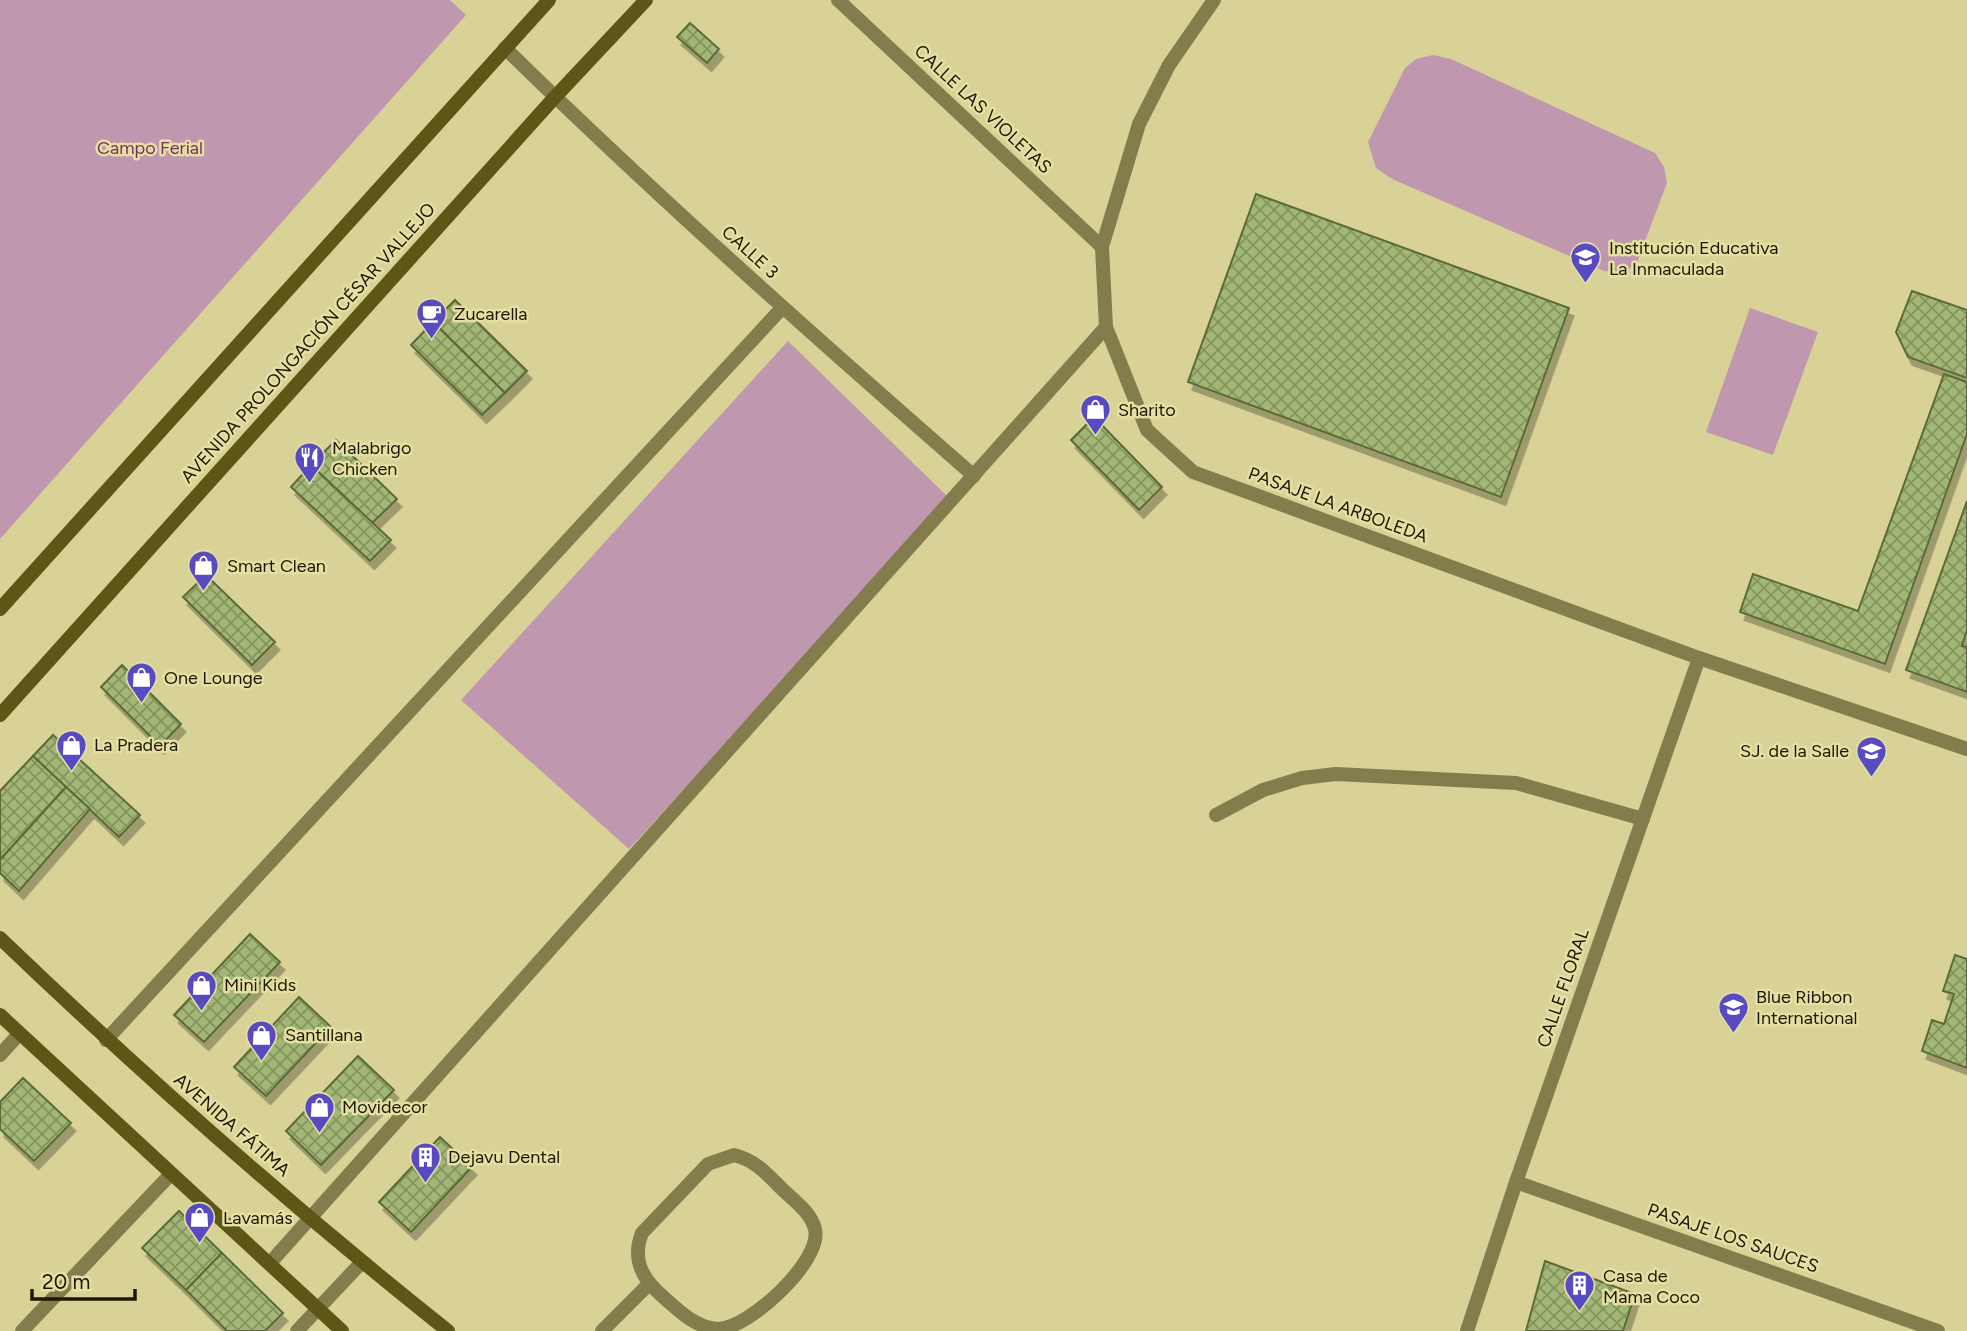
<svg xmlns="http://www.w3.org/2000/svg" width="1967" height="1331" font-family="Figtree,sans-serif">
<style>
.green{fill:#bf97ae}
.building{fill:url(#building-cross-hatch);stroke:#5b6b37;stroke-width:2;filter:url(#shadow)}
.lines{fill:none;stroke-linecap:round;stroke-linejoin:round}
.minor{stroke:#837d4d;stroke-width:14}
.secondary{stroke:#5d5616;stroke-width:14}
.labels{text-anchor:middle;stroke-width:5;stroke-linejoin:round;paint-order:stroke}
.street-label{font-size:18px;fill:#1b1802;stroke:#e5dfa3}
.park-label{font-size:18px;fill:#7a2f61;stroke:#e5dfa3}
.poi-label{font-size:18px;fill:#1b1802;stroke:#e5dfa3;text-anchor:start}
</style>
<defs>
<pattern id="building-cross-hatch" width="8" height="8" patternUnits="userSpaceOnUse" patternTransform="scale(1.75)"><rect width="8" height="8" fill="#a2b776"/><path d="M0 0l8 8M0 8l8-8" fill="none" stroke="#83945f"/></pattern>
<filter id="shadow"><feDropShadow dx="4.5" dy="8" stdDeviation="0" flood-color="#0004"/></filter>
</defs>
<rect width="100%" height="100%" fill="#d8d296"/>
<g class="green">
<polygon points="0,0 450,0 466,15 0,539"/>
<polygon points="1433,55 1451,59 1655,153 1664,167 1667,183 1636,265 1623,272 1604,271 1392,179 1376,168 1368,142 1405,68 1416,59"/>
<polygon points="1750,308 1818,332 1773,455 1706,432"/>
<polygon points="788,341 950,499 629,849 461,700"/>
</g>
<g class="building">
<polygon points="690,23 719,49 707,63 677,37"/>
<polygon points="1256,194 1569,308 1501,497 1188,382"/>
<polygon points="1912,291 1967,310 1967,378 1908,357 1896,332"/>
<polygon points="455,300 527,371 505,393 433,322"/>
<polygon points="433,322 505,393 482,415 411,345"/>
<polygon points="1944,374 1967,382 1967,434 1885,664 1740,612 1753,574 1858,611"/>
<polygon points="1094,417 1162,487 1139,510 1071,440"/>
<polygon points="336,440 397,499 372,523 311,465"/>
<polygon points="311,465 391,540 370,561 291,487"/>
<polygon points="1967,501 1967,630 1962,646 1967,647 1967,692 1906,670"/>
<polygon points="206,575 275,642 252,665 183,597"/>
<polygon points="122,665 181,724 160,746 101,687"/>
<polygon points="53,735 140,815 119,837 33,756"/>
<polygon points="33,756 66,787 0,860 0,791"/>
<polygon points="66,787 90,809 19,891 0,873 0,860"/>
<polygon points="250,934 280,962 204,1042 174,1015"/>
<polygon points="1955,955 1967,959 1967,1068 1922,1051 1932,1020 1944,1024 1954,994 1943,991"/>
<polygon points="299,997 331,1027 266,1096 234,1067"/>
<polygon points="358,1056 394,1090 321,1165 286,1131"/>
<polygon points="23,1078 71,1123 34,1161 0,1129 0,1102"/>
<polygon points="440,1137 472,1167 411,1232 379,1202"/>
<polygon points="179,1211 222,1253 186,1290 142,1248"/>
<polygon points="222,1253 283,1313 265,1331 227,1331 186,1290"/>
<polygon points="1545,1261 1635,1294 1623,1331 1526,1331"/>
</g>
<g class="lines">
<g class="minor">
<polyline points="838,0 1102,247"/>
<polyline points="1214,0 1169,65 1139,124 1102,247 1106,327 1147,430 1193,472 1699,658 1967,749"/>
<path d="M505,48C657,197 815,337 974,476"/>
<polyline points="1216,815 1263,790 1302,778 1336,774 1516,783 1643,819"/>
<polyline points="106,1040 782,308"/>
<polyline points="0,1055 19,1034"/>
<path d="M734,1155C755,1160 767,1174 781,1188C793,1200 811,1212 815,1229C823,1260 749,1329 718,1329C695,1328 677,1309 660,1294C641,1277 632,1258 642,1233L708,1164Z"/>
<polyline points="1516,1182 1938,1331"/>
<polyline points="270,1263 1106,327"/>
<polyline points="22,1331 170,1175"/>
<polyline points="297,1331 362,1262"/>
<polyline points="602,1331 649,1284"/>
<polyline points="1467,1331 1516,1182 1699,658"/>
</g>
<g class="secondary">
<polyline points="0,609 549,0"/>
<polyline points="0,715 555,97 646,0"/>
<path d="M0,938C144,1076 292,1207 448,1331"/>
<polyline points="0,1015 342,1331"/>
</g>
</g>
<defs>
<symbol id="school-pin" viewBox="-11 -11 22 30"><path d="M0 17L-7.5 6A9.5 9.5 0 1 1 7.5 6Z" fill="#584ac1" stroke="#e5dfa3"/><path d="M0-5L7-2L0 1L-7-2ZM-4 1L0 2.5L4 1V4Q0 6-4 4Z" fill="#fff"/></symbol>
<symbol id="cafe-pin" viewBox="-11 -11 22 30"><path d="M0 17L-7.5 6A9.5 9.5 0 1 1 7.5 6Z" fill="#584ac1" stroke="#e5dfa3"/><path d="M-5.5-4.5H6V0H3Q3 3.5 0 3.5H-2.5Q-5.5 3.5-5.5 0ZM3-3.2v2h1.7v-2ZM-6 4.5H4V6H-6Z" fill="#fff"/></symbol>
<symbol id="shop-pin" viewBox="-11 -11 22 30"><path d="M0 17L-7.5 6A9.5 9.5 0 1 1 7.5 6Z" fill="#584ac1" stroke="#e5dfa3"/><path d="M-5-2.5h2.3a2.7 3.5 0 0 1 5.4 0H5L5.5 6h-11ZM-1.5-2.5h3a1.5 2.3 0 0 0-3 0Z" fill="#fff"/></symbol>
<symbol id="restaurant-pin" viewBox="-11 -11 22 30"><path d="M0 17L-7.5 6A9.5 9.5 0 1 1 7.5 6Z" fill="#584ac1" stroke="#e5dfa3"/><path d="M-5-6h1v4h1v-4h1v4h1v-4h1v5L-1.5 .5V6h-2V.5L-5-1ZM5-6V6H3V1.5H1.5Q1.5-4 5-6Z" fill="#fff"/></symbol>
<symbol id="building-pin" viewBox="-11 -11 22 30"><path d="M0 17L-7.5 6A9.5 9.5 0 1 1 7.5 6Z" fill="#584ac1" stroke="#e5dfa3"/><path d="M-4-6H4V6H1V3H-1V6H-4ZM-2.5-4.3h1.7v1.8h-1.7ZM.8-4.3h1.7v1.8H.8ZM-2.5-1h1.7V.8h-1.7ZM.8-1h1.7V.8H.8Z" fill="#fff"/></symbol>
</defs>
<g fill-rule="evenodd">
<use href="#school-pin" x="1568" y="240" width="35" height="47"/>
<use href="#cafe-pin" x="414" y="296" width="35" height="47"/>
<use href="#shop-pin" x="1078" y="392" width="35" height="47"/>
<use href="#restaurant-pin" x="292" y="440" width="35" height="47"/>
<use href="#shop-pin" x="186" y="548" width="35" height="47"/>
<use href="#shop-pin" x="124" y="660" width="35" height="47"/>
<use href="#shop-pin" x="54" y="728" width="35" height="47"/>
<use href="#school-pin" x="1854" y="734" width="35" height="47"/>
<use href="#shop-pin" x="184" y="968" width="35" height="47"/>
<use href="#school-pin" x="1716" y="990" width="35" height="47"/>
<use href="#shop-pin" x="244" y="1018" width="35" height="47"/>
<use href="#shop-pin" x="302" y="1090" width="35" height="47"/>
<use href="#building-pin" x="408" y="1140" width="35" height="47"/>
<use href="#shop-pin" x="182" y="1200" width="35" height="47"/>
<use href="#building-pin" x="1562" y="1268" width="35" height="47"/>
</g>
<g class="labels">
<g class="street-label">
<text transform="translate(983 109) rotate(43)" y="6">CALLE LAS VIOLETAS</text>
<text transform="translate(750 252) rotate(42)" y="6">CALLE 3</text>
<text transform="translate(308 343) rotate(-48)" y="6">AVENIDA PROLONGACIÓN CÉSAR VALLEJO</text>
<text transform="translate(1338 505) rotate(20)" y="6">PASAJE LA ARBOLEDA</text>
<text transform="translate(1563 988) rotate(-71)" y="6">CALLE FLORAL</text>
<text transform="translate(232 1125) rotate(41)" y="6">AVENIDA FÁTIMA</text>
<text transform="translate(1733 1238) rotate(19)" y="6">PASAJE LOS SAUCES</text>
</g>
<g class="park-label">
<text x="150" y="154">Campo Ferial</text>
</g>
<g class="poi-label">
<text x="1609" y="254">Institución Educativa<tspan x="1609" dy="21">La Inmaculada</tspan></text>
<text x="454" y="320">Zucarella</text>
<text x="1118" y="416">Sharito</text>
<text x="332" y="454">Malabrigo<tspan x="332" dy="21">Chicken</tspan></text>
<text x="227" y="572">Smart Clean</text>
<text x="164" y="684">One Lounge</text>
<text x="94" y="751">La Pradera</text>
<text x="1849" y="757" text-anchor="end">SJ. de la Salle</text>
<text x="224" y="991">Mini Kids</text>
<text x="1756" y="1003">Blue Ribbon<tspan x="1756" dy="21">International</tspan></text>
<text x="285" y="1041">Santillana</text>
<text x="342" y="1113">Movidecor</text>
<text x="448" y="1163">Dejavu Dental</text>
<text x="223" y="1224">Lavamás</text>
<text x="1603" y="1282">Casa de<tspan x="1603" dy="21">Mama Coco</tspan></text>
</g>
</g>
<path d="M32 1289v10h103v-10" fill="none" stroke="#1b1802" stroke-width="3.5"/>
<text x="42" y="1289" font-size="21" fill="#1b1802" stroke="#e5dfa3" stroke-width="5" paint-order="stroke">20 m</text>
</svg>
